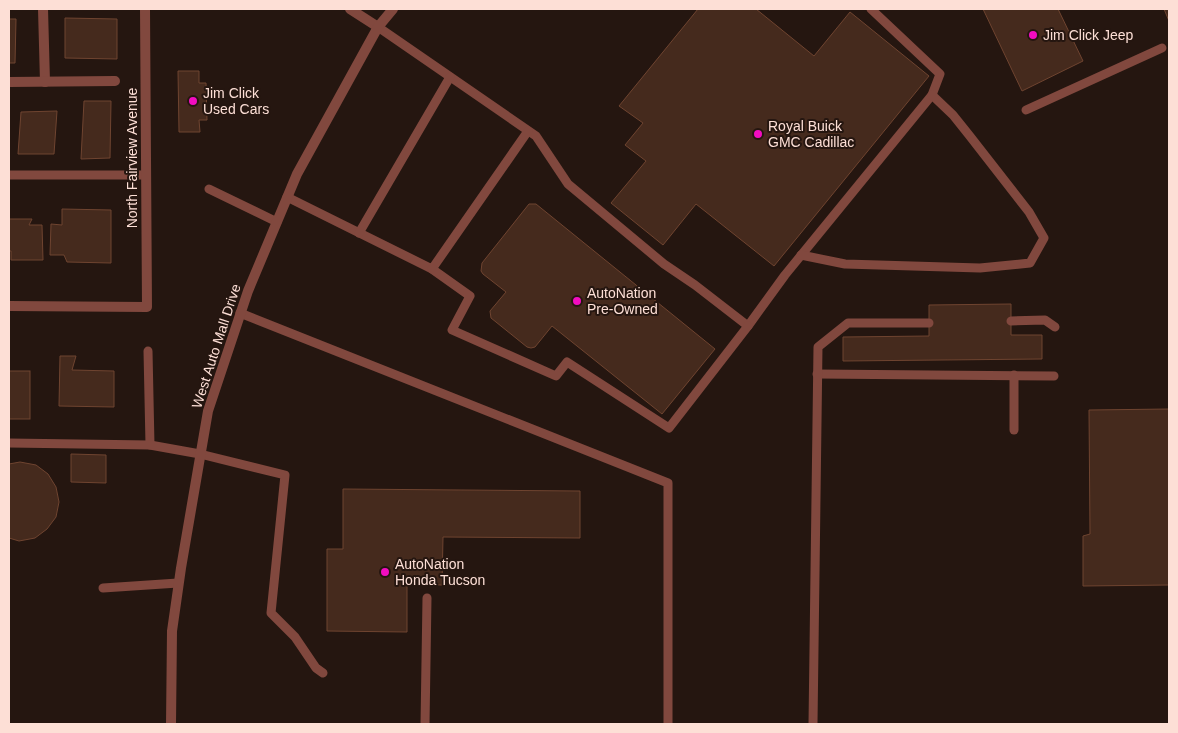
<svg xmlns="http://www.w3.org/2000/svg" width="1178" height="733" font-family="Helvetica,sans-serif">
<style>
.building{fill:#452a1d;stroke:#6f4430}
.lines{fill:none;stroke-linecap:round;stroke-linejoin:round}
.service{stroke:#81483e;stroke-width:9}
.minor{stroke:#81483e;stroke-width:10}
.tertiary{stroke:#81483e;stroke-width:10}
.poi-dot{fill:#f20cc0;stroke:#251610;stroke-width:2}
.labels{text-anchor:middle;stroke-width:4;stroke-linejoin:round;paint-order:stroke}
.poi-label{font-size:14px;fill:#fddfd6;stroke:#251610;text-anchor:start}
.street-label{font-size:14px;fill:#fddfd6;stroke:#251610}
</style>
<rect width="100%" height="100%" fill="#251610"/>
<g class="building">
<polygon points="698,9 756,9 814,56 850,12 929,76 774,266 696,204 663,245 611,203 646,161 625,145 643,123 619,106"/>
<polygon points="983,9 1058,9 1083,61 1022,91"/>
<polygon points="1164,9 1169,9 1169,21"/>
<polygon points="65,18 117,19 117,59 65,58"/>
<polygon points="9,19 16,19 15,63 9,63"/>
<polygon points="178,71 199,71 199,83 206,83 207,120 199,120 200,132 179,132"/>
<polygon points="84,101 111,101 110,158 81,159"/>
<polygon points="57,111 54,154 18,154 21,112"/>
<polygon points="529,204 536,204 715,349 662,414 552,326 535,347 531,348 527,347 491,318 490,311 506,292 483,274 481,271 482,263"/>
<polygon points="62,209 111,210 111,263 67,262 64,255 50,255 51,224 62,225"/>
<polygon points="9,219 32,219 29,225 42,225 43,260 11,260 11,251 9,251"/>
<polygon points="1011,304 1011,335 1042,335 1042,359 843,361 843,337 929,336 929,305"/>
<polygon points="60,356 76,356 72,370 114,371 114,407 59,406"/>
<rect x="9" y="371" width="21" height="48"/>
<polygon points="1169,409 1169,585 1083,586 1083,536 1090,534 1089,410"/>
<polygon points="71,454 106,455 106,483 71,482"/>
<polygon points="20,462 36,465 48,474 56,487 59,502 56,517 47,529 35,538 19,541 9,538 9,464"/>
<polygon points="343,489 580,491 580,538 443,537 442,585 407,584 407,632 327,631 327,549 343,549"/>
</g>
<g class="lines">
<g class="service">
<polyline points="378,27 536,136 568,184 664,264 695,285 748,326 785,275 932,95 940,74 871,9"/>
<polyline points="1026,110 1162,48"/>
<polyline points="9,175 145,175"/>
<polyline points="209,189 277,222"/>
<polyline points="287,197 432,269 528,131"/>
<polyline points="359,233 450,77"/>
<polyline points="801,255 845,264 980,268 1030,263 1044,238 1029,212 969,135 953,115 932,95"/>
<polyline points="432,269 470,296 452,330 556,376 567,362 669,428 748,326"/>
<polyline points="240,313 668,483 668,724"/>
<polyline points="1011,321 1045,320 1055,327"/>
<polyline points="148,351 150,445"/>
<polyline points="817,374 1054,376"/>
<polyline points="1014,430 1014,375"/>
<polyline points="9,443 150,445 200,454 285,475 271,613 295,637 316,668 323,673"/>
<polyline points="103,588 178,583"/>
<polyline points="425,724 427,598"/>
<polyline points="813,724 818,347 848,323 929,323"/>
</g>
<g class="minor">
<polyline points="43,9 45,82"/>
<polyline points="350,9 378,27"/>
<polyline points="9,82 115,81"/>
<polyline points="9,306 147,307 145,9"/>
</g>
<polyline class="tertiary" points="171,724 172,631 181,568 208,411 248,291 297,174 378,27 393,9"/>
</g>
<g class="poi-dot">
<circle cx="1033" cy="35" r="5"/>
<circle cx="193" cy="101" r="5"/>
<circle cx="758" cy="134" r="5"/>
<circle cx="577" cy="301" r="5"/>
<circle cx="385" cy="572" r="5"/>
</g>
<g class="labels">
<g class="poi-label">
<text x="1043" y="40">Jim Click Jeep</text>
<text x="203" y="98">Jim Click<tspan x="203" dy="16">Used Cars</tspan></text>
<text x="768" y="131">Royal Buick<tspan x="768" dy="16">GMC Cadillac</tspan></text>
<text x="587" y="298">AutoNation<tspan x="587" dy="16">Pre-Owned</tspan></text>
<text x="395" y="569">AutoNation<tspan x="395" dy="16">Honda Tucson</tspan></text>
</g>
<g class="street-label">
<text transform="translate(132 158) rotate(-90)" y="5">North Fairview Avenue</text>
<text transform="translate(216 346) rotate(-72)" y="5">West Auto Mall Drive</text>
</g>
</g>
<rect width="1178" height="733" fill="none" stroke="#fddfd6" stroke-width="20"/>
</svg>
